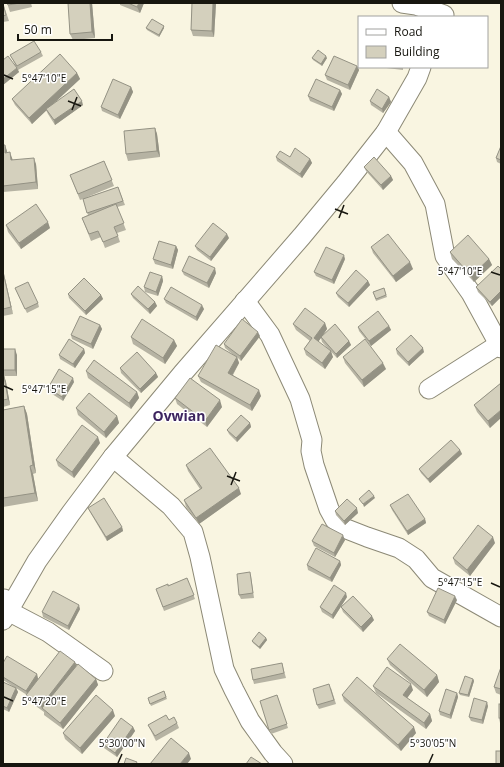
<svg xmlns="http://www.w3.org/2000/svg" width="504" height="767" font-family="'Open Sans',sans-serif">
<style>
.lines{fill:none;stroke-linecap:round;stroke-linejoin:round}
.minor-casing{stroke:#8c8976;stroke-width:21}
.minor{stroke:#fff;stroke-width:19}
.wall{fill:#b6b3a3}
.shaded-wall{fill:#949284}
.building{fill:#d4d0bd;stroke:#949284}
.ticks{fill:none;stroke:#17160f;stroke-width:1.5}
.labels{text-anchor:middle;stroke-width:3;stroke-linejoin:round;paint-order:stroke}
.quarter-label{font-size:14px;font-weight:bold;fill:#3d255f;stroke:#fff}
.ticks-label{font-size:10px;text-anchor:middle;fill:#17160f;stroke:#fff;stroke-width:3;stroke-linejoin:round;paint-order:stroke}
</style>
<rect width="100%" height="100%" fill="#f9f5e1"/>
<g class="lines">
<defs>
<g id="minor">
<polyline points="402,3 416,5 444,15"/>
<polyline points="386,132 413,163 435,204 445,256 471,293 501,348"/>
<polyline points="245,301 270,335 300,399 312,440 311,451 314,465 329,509 335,520 344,528 367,537 399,548 416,559 432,578 501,617"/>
<polyline points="429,389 498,345"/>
<polyline points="113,457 171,506 193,532 200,557 224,669 234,690 250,721 273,753 283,764"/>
<polyline points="4,599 8,611 48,632 103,671"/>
<polyline points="3,620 37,561 71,513 113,457 182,374 302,236 346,183 386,132 417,78 421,67"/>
</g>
</defs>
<use href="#minor" class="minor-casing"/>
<use href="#minor" class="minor"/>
</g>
<g class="wall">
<polygon points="3,3 9,21 3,22"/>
<polygon points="7,3 31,3 32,7 10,12"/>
<polygon points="92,3 95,38 73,40 70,34"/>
<polygon points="120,3 144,3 140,13 120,5"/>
<polygon points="192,3 216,3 214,37 193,36 191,30"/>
<polygon points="164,26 164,28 159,37 147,30 146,28"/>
<polygon points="41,52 43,56 18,70 19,72 3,85 3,60 15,64 10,55"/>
<polygon points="312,58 327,58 322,66 313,60"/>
<polygon points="357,66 359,70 350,90 327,80 325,75"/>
<polygon points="378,67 403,67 403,70"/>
<polygon points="77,73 80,79 49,107 83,105 55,125 48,114 46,110 32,124 15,105 12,99"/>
<polygon points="131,87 133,92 120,119 102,111 101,107"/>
<polygon points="340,90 342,94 334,111 310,101 308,96"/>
<polygon points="389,97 391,102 383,113 371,105 370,101"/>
<polygon points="155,128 157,134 160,157 128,161 126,154"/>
<polygon points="3,145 5,145 7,152 12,158 13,160 36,164 38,189 3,192"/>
<polygon points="501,146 501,164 497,162 496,158"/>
<polygon points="276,157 310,159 312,163 302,178 277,161"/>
<polygon points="104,161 114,186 85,198 118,187 125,205 117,207 126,230 117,233 120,242 105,248 101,237 91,241 82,218 88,215 83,199 80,200 70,175"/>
<polygon points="364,167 391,176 393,180 383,190 366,171"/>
<polygon points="6,225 50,228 21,249 8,232"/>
<polygon points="229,238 211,261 197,250 195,246"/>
<polygon points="176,246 178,250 173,269 155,264 153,259"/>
<polygon points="371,247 413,269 396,282 373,253"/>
<polygon points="450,252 489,259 492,265 474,282 452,259"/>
<polygon points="345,259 334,284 316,276 314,272"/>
<polygon points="501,269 501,297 492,306 478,292 476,287"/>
<polygon points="3,270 13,314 3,316"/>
<polygon points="182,271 216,273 209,288 184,275"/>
<polygon points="162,276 163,281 158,296 145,292 144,287"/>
<polygon points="368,281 370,285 349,307 338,297 336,293"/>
<polygon points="15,288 38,303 39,307 27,313"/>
<polygon points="384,288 387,297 376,301 373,292"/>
<polygon points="68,294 101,295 103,299 86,315 69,298"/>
<polygon points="131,294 155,302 157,306 150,314 133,298"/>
<polygon points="164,299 204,309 197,321 166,303"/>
<polygon points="325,323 327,329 323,335 349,341 351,345 337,358 322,342 321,338 318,342 333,357 325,369 306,355 304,349 310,341 296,330 293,324"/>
<polygon points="100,325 102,329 93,349 72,339 71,335"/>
<polygon points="389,326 391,330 371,346 359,331 358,327"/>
<polygon points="260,336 241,361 237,357 239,363 233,375 261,396 252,411 201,382 198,376 236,357 225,348 224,344"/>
<polygon points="131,337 174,340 177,346 165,364 133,344"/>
<polygon points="3,349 17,355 17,376 4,376 6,382 10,405 3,407"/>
<polygon points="84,349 85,353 75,368 60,359 59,355"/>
<polygon points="396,349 424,352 409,366 397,354"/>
<polygon points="343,357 386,369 364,387 345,363"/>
<polygon points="120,368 156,373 158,377 141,393 121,373"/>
<polygon points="86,371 137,392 139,398 131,409 88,378"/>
<polygon points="74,382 63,401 49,392 48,388"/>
<polygon points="501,383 490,428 477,412 474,405"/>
<polygon points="175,398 222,407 207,427 177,404"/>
<polygon points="24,406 27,414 36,473 33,474 38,501 3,507 3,410"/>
<polygon points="76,408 117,416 119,423 106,438 78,415"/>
<polygon points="250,423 251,427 237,442 229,434 227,430"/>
<polygon points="100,443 74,478 58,466 56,460"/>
<polygon points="460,450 462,454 430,483 421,473 419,469"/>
<polygon points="186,465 241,494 199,524 186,507 184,500 200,489 188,471"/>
<polygon points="390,505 425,519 426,523 408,535 392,510"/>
<polygon points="88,508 122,527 123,531 107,541 90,512"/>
<polygon points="335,511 358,513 345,525 336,515"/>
<polygon points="345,540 335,557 314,546 312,541"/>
<polygon points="495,543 470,576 455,564 453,558"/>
<polygon points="340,561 341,565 332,582 308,570 307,565"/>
<polygon points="251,576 254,598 241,599 239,595"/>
<polygon points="187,578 195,599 164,611 156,589 168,586"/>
<polygon points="347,597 333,619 322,612 320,607"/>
<polygon points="457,600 445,624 429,616 427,612"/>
<polygon points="341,607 374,620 363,632 343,612"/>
<polygon points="80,609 69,630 43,617 42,612"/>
<polygon points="266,638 267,640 260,649 253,643 252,641"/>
<polygon points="387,659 437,675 439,682 427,697 390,665"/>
<polygon points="75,662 76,666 96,679 98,685 63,729 44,715 44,712 29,701 27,695 16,688 18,692 9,712 3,709 3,682 14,687 3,680 3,663 37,674 38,679"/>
<polygon points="282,663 286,678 254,684 253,680"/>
<polygon points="501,667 501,695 496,693 494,687"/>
<polygon points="473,679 474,681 469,697 460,695 459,693"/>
<polygon points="373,686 413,690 407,698 430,714 432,721 426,729 376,693"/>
<polygon points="331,688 336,704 319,709 317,705"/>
<polygon points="164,691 167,699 151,706 148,698"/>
<polygon points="457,693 458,697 451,719 440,715 439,711"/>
<polygon points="277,695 288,728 271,734 260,701"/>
<polygon points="342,695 416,733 401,751 344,701"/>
<polygon points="501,704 501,723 500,723 499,718"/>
<polygon points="488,706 483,724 471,721 469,717"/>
<polygon points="115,716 82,754 65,739 63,733"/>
<polygon points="169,720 177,723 179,728 156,741 148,725"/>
<polygon points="133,727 135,731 117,757 104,748 103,744"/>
</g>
<g class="shaded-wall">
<polygon points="90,3 92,3 95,38 92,32"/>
<polygon points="139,3 144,3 140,13 137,7"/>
<polygon points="213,3 216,3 214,37 212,31"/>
<polygon points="164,26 164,28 159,37 159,35"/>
<polygon points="326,56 327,58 322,66 321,64"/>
<polygon points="357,66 359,70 350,90 348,85"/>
<polygon points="17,68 19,72 3,85 3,79"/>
<polygon points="77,73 80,79 32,124 29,118"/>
<polygon points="131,87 133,92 120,119 118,115"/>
<polygon points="340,90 342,94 334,111 332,107"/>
<polygon points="389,97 391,102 383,113 382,109"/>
<polygon points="82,101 83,105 55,125 54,120"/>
<polygon points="155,128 157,134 160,157 157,151"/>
<polygon points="5,145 7,151 8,159 5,153"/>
<polygon points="10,152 12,158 13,166 11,160"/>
<polygon points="34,158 36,164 38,189 36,182"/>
<polygon points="310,159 312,163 302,178 300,174"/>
<polygon points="391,176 393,180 383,190 381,185"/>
<polygon points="48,222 50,228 21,249 19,243"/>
<polygon points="227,234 229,238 211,261 210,257"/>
<polygon points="176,246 178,250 173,269 171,265"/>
<polygon points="344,255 345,259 334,284 332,280"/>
<polygon points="489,259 492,265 474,282 471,276"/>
<polygon points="410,262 413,269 396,282 393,276"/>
<polygon points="215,268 216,273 209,288 207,283"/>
<polygon points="3,270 4,274 13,314 11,307"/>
<polygon points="162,276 163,281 158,296 156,292"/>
<polygon points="368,281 370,285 349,307 348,303"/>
<polygon points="501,291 501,297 492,306 490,302"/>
<polygon points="101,295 103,299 86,315 85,311"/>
<polygon points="155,302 157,306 150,314 148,309"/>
<polygon points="202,305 204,309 197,321 196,317"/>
<polygon points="325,323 327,329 316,345 314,338"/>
<polygon points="100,325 102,329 93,349 91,344"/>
<polygon points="389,326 391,330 371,346 369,341"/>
<polygon points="258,332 260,336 241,361 240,356"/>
<polygon points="174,340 177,346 165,364 163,358"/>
<polygon points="349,341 351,345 337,358 336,354"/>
<polygon points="423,348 424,352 409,366 408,362"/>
<polygon points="15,349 17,355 17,376 15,370"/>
<polygon points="84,349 85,353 75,368 73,364"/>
<polygon points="331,351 333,357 325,369 322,363"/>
<polygon points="237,357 239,363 230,379 228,373"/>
<polygon points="383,363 386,369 364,387 362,380"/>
<polygon points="156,373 158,377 141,393 140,389"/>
<polygon points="4,376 6,382 10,405 8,399"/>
<polygon points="73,378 74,382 63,401 62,397"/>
<polygon points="259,390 261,396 252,411 250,405"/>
<polygon points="137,392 139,398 131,409 129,403"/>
<polygon points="220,400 222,407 207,427 205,421"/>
<polygon points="24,406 27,414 36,473 33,465"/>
<polygon points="501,410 501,418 490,428 488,421"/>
<polygon points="117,416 119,423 106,438 104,432"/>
<polygon points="250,423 251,427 237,442 236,438"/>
<polygon points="98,437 100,443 74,478 72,472"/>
<polygon points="460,450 462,454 430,483 428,479"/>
<polygon points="30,466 33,474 38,501 35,493"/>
<polygon points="239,488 241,494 199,524 196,518"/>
<polygon points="374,496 375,498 364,507 363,504"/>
<polygon points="357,508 358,513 345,525 344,521"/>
<polygon points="425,519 426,523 408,535 407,531"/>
<polygon points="122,527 123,531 107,541 106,537"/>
<polygon points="343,535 345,540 335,557 334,553"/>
<polygon points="493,537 495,543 470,576 467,570"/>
<polygon points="340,561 341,565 332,582 330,578"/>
<polygon points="346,593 347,597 333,619 332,615"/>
<polygon points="455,596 457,600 445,624 444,620"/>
<polygon points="79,605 80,609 69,630 68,626"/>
<polygon points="372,616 374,620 363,632 361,627"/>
<polygon points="266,638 267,640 260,649 259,647"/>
<polygon points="75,662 77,668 42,708 41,706"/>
<polygon points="37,674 38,679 28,695 26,691"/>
<polygon points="437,675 439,682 427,697 424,690"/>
<polygon points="96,679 98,685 63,729 60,723"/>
<polygon points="473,679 474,681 469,697 468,695"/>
<polygon points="411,684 413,690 405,701 403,695"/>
<polygon points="16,688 18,692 9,712 7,708"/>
<polygon points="457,693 458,697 451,719 450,715"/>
<polygon points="487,702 488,706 483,724 482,720"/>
<polygon points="113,710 115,716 82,754 80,748"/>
<polygon points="430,714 432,721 426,729 424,723"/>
<polygon points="133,727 135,731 117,757 115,753"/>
<polygon points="414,727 416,733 401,751 398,745"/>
<polygon points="189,753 191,759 187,764 180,764"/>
</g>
<g class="building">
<polygon points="7,3 20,3 8,5"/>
<polygon points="68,3 90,3 92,32 70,34"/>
<polygon points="128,3 139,3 137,7"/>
<polygon points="192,3 213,3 212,31 191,30"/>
<polygon points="3,4 6,15 3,16"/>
<polygon points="152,19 164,26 159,35 146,28"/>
<polygon points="34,41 41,52 17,66 10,55"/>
<polygon points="318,50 326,56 321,64 312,58"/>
<polygon points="60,54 77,73 29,118 12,99"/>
<polygon points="8,56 17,68 3,79 3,60"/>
<polygon points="334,56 357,66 348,85 325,75"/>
<polygon points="113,79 131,87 118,115 101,107"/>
<polygon points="316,79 340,90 332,107 308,96"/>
<polygon points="74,89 82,101 54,120 46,109"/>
<polygon points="377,89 389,97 382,109 370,101"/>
<polygon points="155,128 157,151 126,154 124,131"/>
<polygon points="3,145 5,145 5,153 10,152 11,160 34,158 36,182 3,186"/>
<polygon points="501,146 501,160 496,158"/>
<polygon points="295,148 310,159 300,174 276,157 280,151 290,157"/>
<polygon points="374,157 391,176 381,185 364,167"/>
<polygon points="104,161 112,180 78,194 70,175"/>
<polygon points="118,187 123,201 87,213 83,199"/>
<polygon points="36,204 48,222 19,243 6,225"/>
<polygon points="116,204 124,223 114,227 118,236 103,242 98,231 89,234 82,218"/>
<polygon points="213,223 227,234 210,257 195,246"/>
<polygon points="388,234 410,262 393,276 371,247"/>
<polygon points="468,235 489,259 471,276 450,252"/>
<polygon points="159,241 176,246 171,265 153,259"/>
<polygon points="326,247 344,255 332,280 314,272"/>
<polygon points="189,256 215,268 207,283 182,271"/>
<polygon points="498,266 501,269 501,291 490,302 476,287"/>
<polygon points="356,270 368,281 348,303 336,293"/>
<polygon points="3,272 11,307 3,309"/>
<polygon points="150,272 162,276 156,292 144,287"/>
<polygon points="84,278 101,295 85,311 68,294"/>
<polygon points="28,282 38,303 25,309 15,288"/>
<polygon points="138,286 155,302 148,309 131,294"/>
<polygon points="171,287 202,305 196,317 164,299"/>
<polygon points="384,288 386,295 376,299 373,292"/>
<polygon points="305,308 325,323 314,338 331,351 322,363 304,349 312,338 293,324"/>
<polygon points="378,311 389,326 369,341 358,327"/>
<polygon points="80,316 100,325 91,344 71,335"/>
<polygon points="142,319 174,340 163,358 131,337"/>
<polygon points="242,319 258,332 240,356 224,344"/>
<polygon points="335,324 349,341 336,354 321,337"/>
<polygon points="411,335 423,348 408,362 396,349"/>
<polygon points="69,339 84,349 73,364 59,355"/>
<polygon points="365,339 383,363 362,380 343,357"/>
<polygon points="216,345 237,357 228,373 259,390 250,405 198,376"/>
<rect x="3" y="349" width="12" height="21"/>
<polygon points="137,352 156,373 140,389 120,368"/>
<polygon points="94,360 137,392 129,403 86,371"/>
<polygon points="59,369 73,378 62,397 48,388"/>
<polygon points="3,376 4,376 8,399 3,400"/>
<polygon points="190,378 220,400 205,421 175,398"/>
<polygon points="501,383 501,410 488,421 474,405"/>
<polygon points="89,393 117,416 104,432 76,408"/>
<polygon points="24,406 33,465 30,466 35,493 3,498 3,410"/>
<polygon points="241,415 250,423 236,438 227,430"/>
<polygon points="82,425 98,437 72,472 56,460"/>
<polygon points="451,440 460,450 428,479 419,469"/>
<polygon points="210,448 239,488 196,518 184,500 202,488 186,465"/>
<polygon points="369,490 374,496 363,504 359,499"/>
<polygon points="408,494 425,519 407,531 390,505"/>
<polygon points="104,498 122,527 106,537 88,508"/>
<polygon points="347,499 357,508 344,521 335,511"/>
<polygon points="322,524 343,535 334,553 312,541"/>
<polygon points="478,525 493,537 467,570 453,558"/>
<polygon points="316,548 340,561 330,578 307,565"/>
<polygon points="250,572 253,593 239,595 237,574"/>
<polygon points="187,578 194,595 163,607 156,589 168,584 168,586"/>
<polygon points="334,585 346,593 332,615 320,607"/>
<polygon points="438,588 455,596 444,620 427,612"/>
<polygon points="53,591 79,605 68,626 42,612"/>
<polygon points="353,596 372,616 361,627 341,607"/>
<polygon points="259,632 266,638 259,647 252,641"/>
<polygon points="400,644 437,675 424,690 387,659"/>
<polygon points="60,651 75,662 41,706 26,695"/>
<polygon points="7,656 37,674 26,691 3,677 3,663"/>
<polygon points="282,663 284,673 253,680 251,669"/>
<polygon points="78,664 96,679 60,723 42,708"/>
<polygon points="387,667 411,684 403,695 430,714 424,723 373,686"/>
<polygon points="501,667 501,689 494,687"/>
<polygon points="465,676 473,679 468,695 459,693"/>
<polygon points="357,677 414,727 398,745 342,695"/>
<polygon points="3,682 16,688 7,708 3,706"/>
<polygon points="329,684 334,700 317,705 313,689"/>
<polygon points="446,689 457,693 450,715 439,711"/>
<polygon points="164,691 166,697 150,704 148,698"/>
<polygon points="96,695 113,710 80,748 63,733"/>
<polygon points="277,695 287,724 269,730 260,701"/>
<polygon points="474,698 487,702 482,720 469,717"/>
<rect x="499" y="704" width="2" height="14"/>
<polygon points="166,715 169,720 174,717 177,723 155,736 148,725"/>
<polygon points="121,718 133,727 115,753 103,744"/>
<polygon points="171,738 189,753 180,764 150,764"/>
<rect x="496" y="751" width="5" height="13"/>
<polygon points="251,757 262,764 246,764"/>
<polygon points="126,758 137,762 136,764 124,764"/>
</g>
<path class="ticks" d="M4,75L13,79M68,101L81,106M72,110L77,97M335,209L348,214M339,218L344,205M491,272L500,275M4,386L13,390M227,476L240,481M231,485L236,472M491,583L500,587M4,697L13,701M118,763L122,754M429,763L433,754"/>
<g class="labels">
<g class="quarter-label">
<text x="179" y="421">Ovwian</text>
</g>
</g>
<g class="ticks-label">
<text x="44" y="82">5°47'10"E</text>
<text x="460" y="275">5°47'10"E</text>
<text x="44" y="393">5°47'15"E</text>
<text x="460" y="586">5°47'15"E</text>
<text x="44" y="705">5°47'20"E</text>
<text x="122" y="747">5°30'00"N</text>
<text x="433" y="747">5°30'05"N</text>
</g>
<rect width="504" height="767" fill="none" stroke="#17160f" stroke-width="8"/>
<rect x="358" y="16" width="130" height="52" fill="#ffffff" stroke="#a2a29f"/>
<rect x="366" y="29" width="20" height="6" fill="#ffffff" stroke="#a2a29f"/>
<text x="394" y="36" font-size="12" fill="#17160f">Road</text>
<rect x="366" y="46" width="20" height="12" fill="#d4d0bd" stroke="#a2a29f"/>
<text x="394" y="56" font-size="12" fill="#17160f">Building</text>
<path d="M18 34v6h94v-6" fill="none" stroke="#17160f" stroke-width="2"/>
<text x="24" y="34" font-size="12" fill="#17160f" stroke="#ffffff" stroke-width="3" paint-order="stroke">50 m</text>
</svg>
